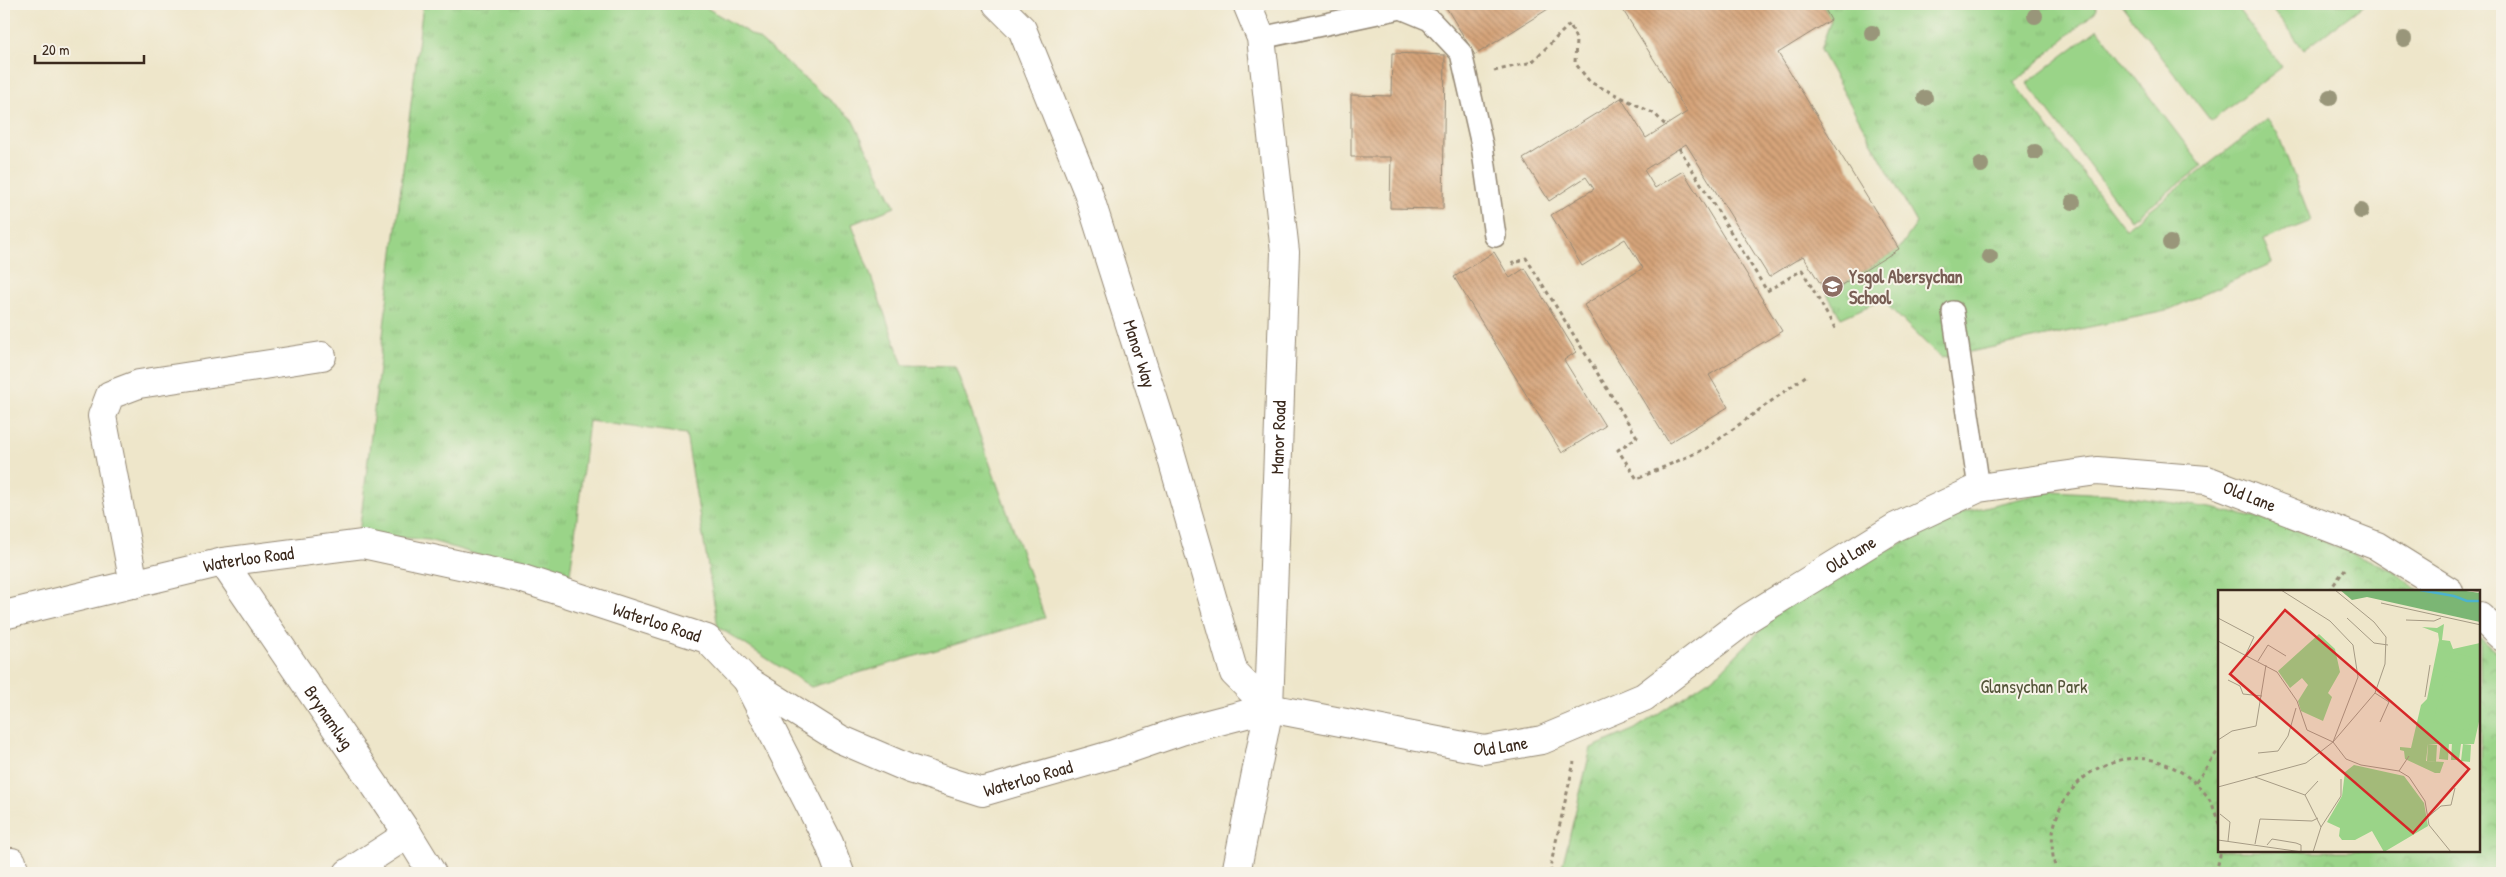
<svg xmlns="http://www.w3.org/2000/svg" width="2506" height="877" font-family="'Patrick Hand',sans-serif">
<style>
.grass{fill:url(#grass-tufts);stroke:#6a7f53}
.park{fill:url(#park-crowns);stroke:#6a7f53}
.pitch{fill:#9ad488;stroke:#6a7f53}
.building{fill:url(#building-back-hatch)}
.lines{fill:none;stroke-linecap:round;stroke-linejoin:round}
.lane-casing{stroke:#948874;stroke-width:24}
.street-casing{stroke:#948874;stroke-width:30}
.path{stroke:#948874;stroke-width:3;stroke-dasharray:4 4;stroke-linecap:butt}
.lane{stroke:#fff;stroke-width:21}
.street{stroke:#fff;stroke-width:28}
.tree{fill:#99967a}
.labels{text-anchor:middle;stroke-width:4;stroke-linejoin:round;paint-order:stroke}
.education-label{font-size:18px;font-weight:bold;fill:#785e54;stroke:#f7f3e8;text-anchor:start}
.street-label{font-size:18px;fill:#3b2a1e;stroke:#f7f3e8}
.park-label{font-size:18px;fill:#535438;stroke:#f7f3e8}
.inset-river{fill:none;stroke:#4db3cc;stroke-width:2.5}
.inset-road{fill:none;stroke:#a69b85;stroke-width:1}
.view{fill:#d62828;fill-opacity:0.15;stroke:#d62828;stroke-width:2.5}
.inset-edge{fill:none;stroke:#3b2a1e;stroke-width:2.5}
</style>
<defs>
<pattern id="grass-tufts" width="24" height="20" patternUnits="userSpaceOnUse" patternTransform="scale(1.25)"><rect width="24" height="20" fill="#9ad488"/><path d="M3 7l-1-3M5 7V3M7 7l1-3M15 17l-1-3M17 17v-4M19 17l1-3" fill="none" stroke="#86b675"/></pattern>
<pattern id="park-crowns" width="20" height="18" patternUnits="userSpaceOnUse" patternTransform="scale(1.25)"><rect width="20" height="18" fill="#9ad488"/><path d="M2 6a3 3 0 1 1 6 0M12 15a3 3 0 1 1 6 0" fill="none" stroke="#86b675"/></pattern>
<pattern id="building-back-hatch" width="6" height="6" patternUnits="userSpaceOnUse" patternTransform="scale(1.25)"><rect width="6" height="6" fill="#d6a47a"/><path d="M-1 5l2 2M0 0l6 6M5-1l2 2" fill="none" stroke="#af8663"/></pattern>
</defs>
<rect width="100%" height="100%" fill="#f7f3e8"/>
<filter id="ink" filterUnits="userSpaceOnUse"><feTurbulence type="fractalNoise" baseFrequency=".02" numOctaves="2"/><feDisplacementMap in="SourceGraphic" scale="10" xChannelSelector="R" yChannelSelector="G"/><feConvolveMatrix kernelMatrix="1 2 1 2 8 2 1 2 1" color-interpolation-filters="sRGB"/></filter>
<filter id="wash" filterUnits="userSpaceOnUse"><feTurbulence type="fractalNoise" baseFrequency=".0096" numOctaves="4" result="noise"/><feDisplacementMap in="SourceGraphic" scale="20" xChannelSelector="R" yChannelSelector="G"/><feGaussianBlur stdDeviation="1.12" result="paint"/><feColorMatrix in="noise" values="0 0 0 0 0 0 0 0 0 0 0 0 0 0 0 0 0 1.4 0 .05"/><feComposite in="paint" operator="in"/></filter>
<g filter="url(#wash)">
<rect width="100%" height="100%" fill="#eee6ca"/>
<g class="grass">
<polygon points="423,4 700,4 759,39 852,119 895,207 852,224 903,365 955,366 1045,618 811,687 718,627 686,434 589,421 569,583 429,540 359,534"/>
<polygon points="1822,4 2095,4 2097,10 2014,83 2125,229 2267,119 2278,134 2311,221 2263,240 2272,263 2166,311 1941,358 1882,300 1841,318 1827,294 1899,249 1917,223 1820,50 1831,20"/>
</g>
<polygon class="park" points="2052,491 2108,494 2211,508 2282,524 2391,569 2419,591 2220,591 2220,851 2480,851 2480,638 2502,656 2502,873 1564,873 1562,867 1591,748 1635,729 1719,673 1778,612 1864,562 1964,512"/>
<g class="pitch">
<polygon points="2121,4 2234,4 2282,67 2211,121"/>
<polygon points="2269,4 2365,4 2304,50"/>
<polygon points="2098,29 2202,166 2131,220 2027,83"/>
</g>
<g id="blocks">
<g class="building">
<polygon points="1444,4 1556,4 1475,55"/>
<polygon points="1619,4 1822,4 1831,20 1778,53 1899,249 1827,294 1803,256 1769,277 1686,144 1644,170 1655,188 1683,171 1782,331 1709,375 1728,407 1669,443 1584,305 1643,268 1625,239 1582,266 1551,215 1594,189 1586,177 1549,201 1523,159 1621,98 1646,138 1687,112"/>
<polygon points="1392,53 1445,55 1443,209 1390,208 1391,157 1351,157 1351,95 1391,96"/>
<polygon points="1494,252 1510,278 1525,268 1576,352 1564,360 1605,426 1562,453 1454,277"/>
</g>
</g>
</g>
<g filter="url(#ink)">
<use href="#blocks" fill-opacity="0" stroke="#948874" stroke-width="1"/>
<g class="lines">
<defs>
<g id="lane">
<polyline points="1261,38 1401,8 1430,20 1461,53 1482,145 1495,236"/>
<polyline points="1953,312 1979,488"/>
</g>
<g id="street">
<path id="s1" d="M997,4L1022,29L1088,192L1168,445L1234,673L1269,708"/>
<path id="s2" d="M223,562L408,834L432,873"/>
<polyline points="134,584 102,416 110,395 139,384 322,356"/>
<path id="s3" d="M4,615L223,562L363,544L520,578L707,639L746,680L840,739L910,769L982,792L1111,755L1181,731L1269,708L1484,750L1542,740L1644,697L1748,618L1896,527L1979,488L2097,471L2207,480L2377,546L2449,591"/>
<polyline points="2480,617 2502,637"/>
<polyline points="746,680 829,843 840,873"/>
<polyline points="12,862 15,873"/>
<polyline points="348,873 408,834"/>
<path id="s4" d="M1236,873L1269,708L1285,252L1261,38L1247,4"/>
</g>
</defs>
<use href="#lane" class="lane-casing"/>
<use href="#street" class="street-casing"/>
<g class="path">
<polyline points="1494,71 1532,62 1570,24 1576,39 1575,63 1590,82 1655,114 1666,126"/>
<polyline points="1679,148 1767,291 1802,270 1837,332"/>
<polyline points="1512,261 1514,264 1526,258 1637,437 1618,450 1637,479 1707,448 1807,375"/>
<polyline points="2329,591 2345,569"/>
<polyline points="2196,782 2220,748"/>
<polyline points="1552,873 1550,868 1574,762"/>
<path d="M2057,873C2031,796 2116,726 2184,774C2195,782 2206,792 2212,804C2215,811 2217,819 2220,826"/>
<polyline points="2216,873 2221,851"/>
</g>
<use href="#lane" class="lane"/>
<use href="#street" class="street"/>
</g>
<g class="tree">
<circle cx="2035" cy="16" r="8"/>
<circle cx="1872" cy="33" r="8"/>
<circle cx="2404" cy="39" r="8"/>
<circle cx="2330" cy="97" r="8"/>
<circle cx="1925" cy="98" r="8"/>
<circle cx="2035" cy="152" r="8"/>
<circle cx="1981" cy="165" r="8"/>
<circle cx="2073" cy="202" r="8"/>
<circle cx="2361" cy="211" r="8"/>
<circle cx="2170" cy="243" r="8"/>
<circle cx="1990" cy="257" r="8"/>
</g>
</g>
<defs>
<symbol id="school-disc" viewBox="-11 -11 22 22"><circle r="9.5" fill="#8d6e63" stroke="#f7f3e8"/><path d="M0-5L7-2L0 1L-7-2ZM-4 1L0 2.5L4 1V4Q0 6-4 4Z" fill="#fff"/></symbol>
</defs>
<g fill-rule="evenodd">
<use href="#school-disc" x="1820" y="274" width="25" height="25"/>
</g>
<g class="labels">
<g class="education-label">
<text x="1849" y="283">Ysgol Abersychan<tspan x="1849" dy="21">School</tspan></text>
</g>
<g class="street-label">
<text dy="6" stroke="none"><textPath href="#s1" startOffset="381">Manor Way</textPath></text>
<text dy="6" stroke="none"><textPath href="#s4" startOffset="439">Manor Road</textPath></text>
<text dy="6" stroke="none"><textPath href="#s3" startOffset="2402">Old Lane</textPath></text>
<text dy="6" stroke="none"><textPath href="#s3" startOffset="1982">Old Lane</textPath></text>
<text dy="6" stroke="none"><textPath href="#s3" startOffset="251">Waterloo Road</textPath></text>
<text dy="6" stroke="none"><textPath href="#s3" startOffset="671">Waterloo Road</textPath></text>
<text dy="6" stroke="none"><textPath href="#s2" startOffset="188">Brynamlwg</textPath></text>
<text dy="6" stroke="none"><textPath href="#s3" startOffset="1578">Old Lane</textPath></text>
<text dy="6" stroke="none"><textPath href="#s3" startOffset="1091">Waterloo Road</textPath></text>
</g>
<g class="park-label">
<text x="2034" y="693">Glansychan Park</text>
</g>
</g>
<g transform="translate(2218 590)">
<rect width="262" height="262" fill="#eee6ca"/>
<path d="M226,34L224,50L232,51L235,59L262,53V127L256,154H210L208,171L226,172L222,183H217L187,169L186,161L182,160V157L193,158L203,115L209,109L221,50L220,43L204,37L219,38ZM101,44L117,59L122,82L110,103L114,107L105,131L83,121L80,111L90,95L84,88L72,98L60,81Z" fill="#9ad488"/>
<path d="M122,0H241L262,3V32L149,7L134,10Z" fill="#7bb674"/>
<path d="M136,175L186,186L206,213L210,236L166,262L154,241L137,250H124L121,246L122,238L109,232L124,206L127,182Z" fill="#9ad488"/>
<path d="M232,62L262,69V88L228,80ZM227,86L262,94L250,141L215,132ZM223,152L231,153L230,170L221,169ZM234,153L243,154L241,170H233ZM210,154L219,155L218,172L209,171ZM245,154L253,155L252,172L243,171Z" fill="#9ad488"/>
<path class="inset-river" d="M202,0L236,6L249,11H263"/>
<path class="inset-road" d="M63,0L112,31L135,55L140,87L115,152M248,0L263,2M163,13L263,35M0,28L36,47L28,64M129,28L156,53L170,55M188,30L216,31L223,28M0,51L59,82L79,111L89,140L115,152L128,169L143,175L181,181L191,187L207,211L211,235L233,262M40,71L50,55L68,66M10,90L22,96L25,104M157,103L171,112L162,132M25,104L44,106M207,107L212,75M0,150L14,141L38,136L48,75M40,163L60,161L70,146L78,118M181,181L191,166M37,187L87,205L103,237M0,197L88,173L115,152L157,103L167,74L168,47L156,32L117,0M87,205L100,191M2,224L12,232L10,251M210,227L223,216L233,215L237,198M0,250L84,262M37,254L42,229L94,231L100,228M49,255L54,249L78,253L83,255V262M95,262L103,237L123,206V189"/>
<path class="view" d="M67,20L251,179L195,243L12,84Z"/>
<rect width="262" height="262" class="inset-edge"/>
</g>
<rect width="2506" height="877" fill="none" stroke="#f7f3e8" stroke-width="20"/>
<path d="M35 55v8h109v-8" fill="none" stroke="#3b2a1e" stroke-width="2.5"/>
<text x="42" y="55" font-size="15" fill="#3b2a1e" stroke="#f7f3e8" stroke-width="4" paint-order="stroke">20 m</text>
</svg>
